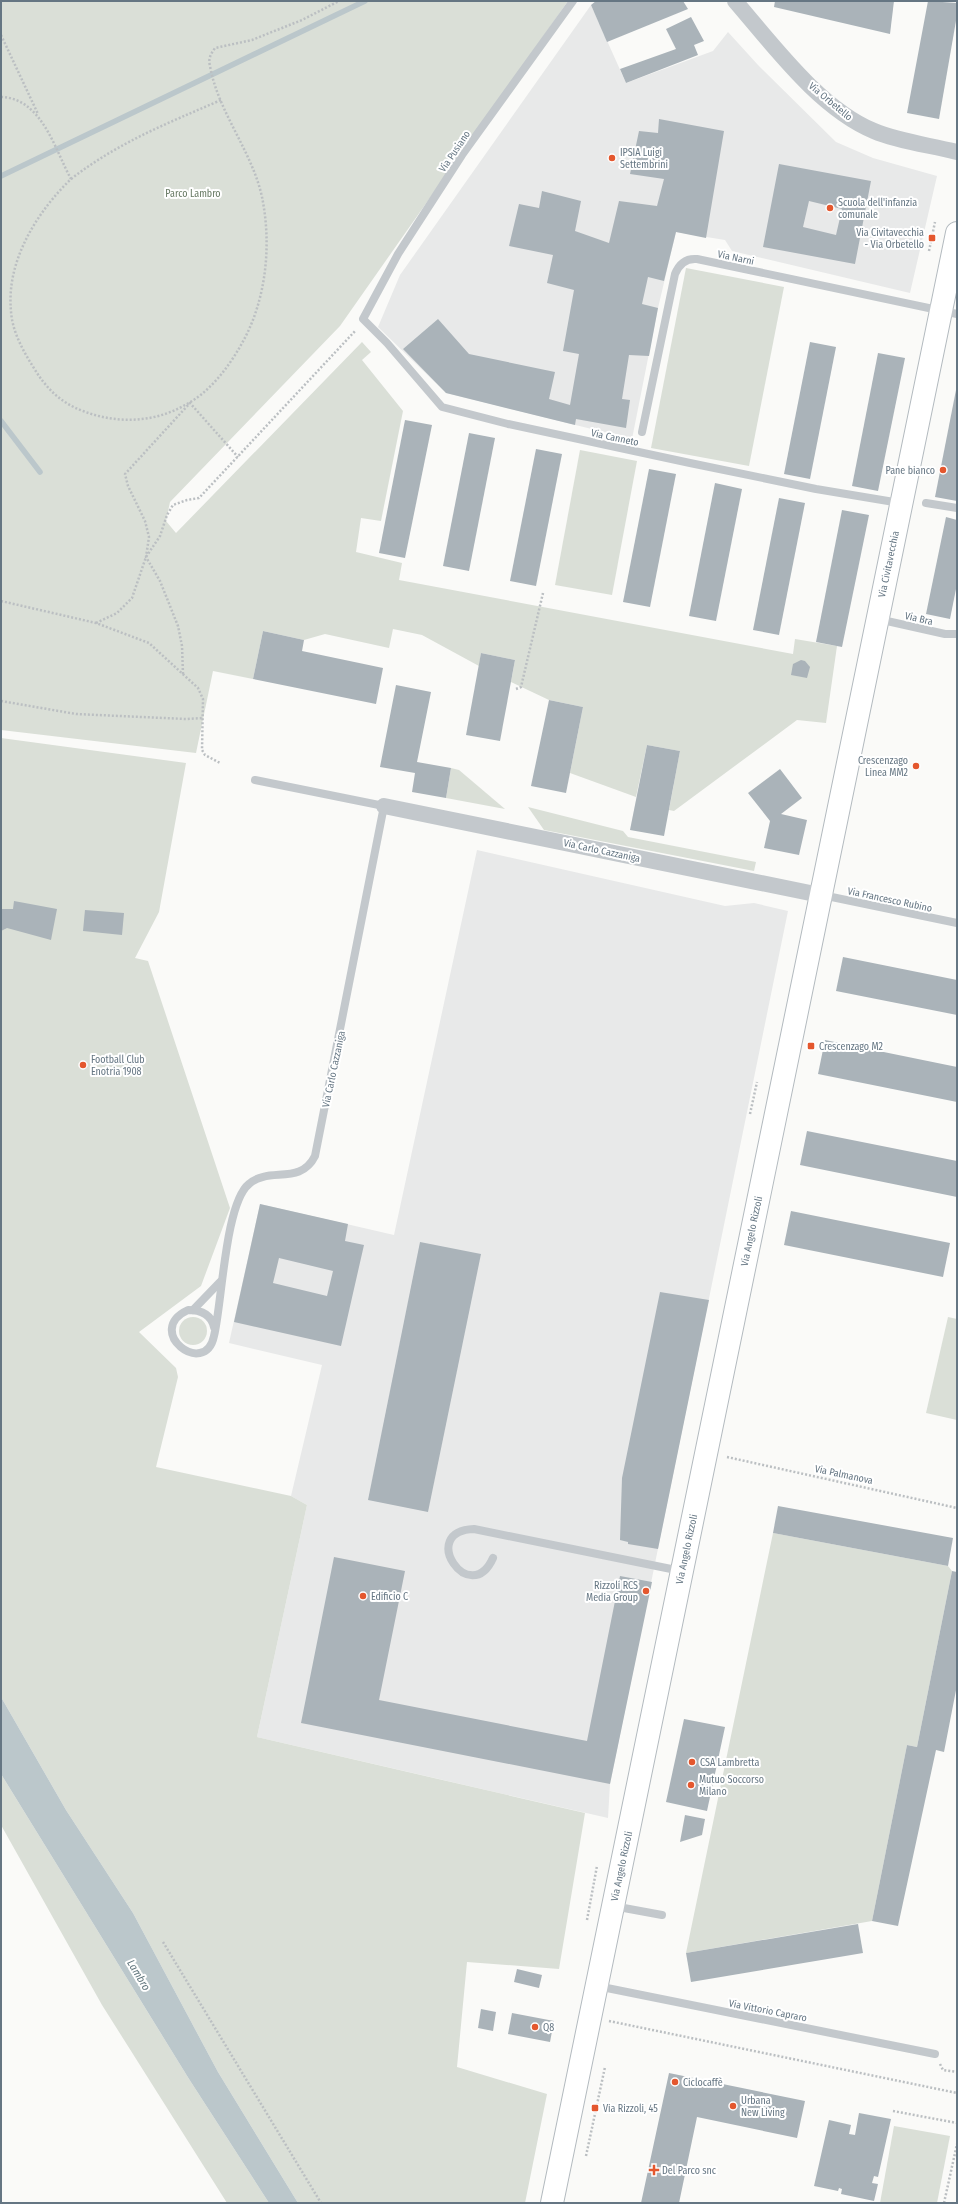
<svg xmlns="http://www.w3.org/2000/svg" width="958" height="2204" font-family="'Fira Sans Condensed',sans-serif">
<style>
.built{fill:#e8e9e9}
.green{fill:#dadfd7}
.water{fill:#bbc7cb}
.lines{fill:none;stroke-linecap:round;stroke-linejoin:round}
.stream{stroke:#bbc7cb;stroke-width:5.5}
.building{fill:#aab3b9;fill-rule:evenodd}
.secondary-casing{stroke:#b3babf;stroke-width:24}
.path{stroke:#bbbfc2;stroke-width:2.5;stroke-dasharray:2 2;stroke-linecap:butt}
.lane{stroke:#c3c8cc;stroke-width:8}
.street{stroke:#c3c8cc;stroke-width:16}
.secondary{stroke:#fff;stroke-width:22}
.poi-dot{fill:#e4572e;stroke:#fff;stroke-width:1.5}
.labels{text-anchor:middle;stroke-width:4;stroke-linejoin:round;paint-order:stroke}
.street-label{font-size:10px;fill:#657683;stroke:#fff}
.poi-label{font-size:10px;fill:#657683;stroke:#fff;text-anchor:start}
.park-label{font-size:10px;fill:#687a64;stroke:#fff}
.water-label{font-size:11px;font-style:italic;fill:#60757c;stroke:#fff}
</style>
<rect width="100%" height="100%" fill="#fafaf8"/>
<g class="built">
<polygon points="591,5 626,83 713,51 728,32 758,65 836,142 873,158 937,176 910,293 732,251 725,240 676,232 658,308 632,439 446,393 378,327 400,275"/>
<polygon points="477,850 725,906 754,903 788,911 610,1784 608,1818 257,1737 307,1505 291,1496 322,1365 229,1343 260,1204 394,1235"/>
</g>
<g class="green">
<polygon points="1,1 568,1 340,326 170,502 166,521 176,533 362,342 371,352 362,360 403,411 381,521 361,518 356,552 402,563 399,580 793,654 795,639 837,646 826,723 797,720 674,811 669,810 680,751 647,745 636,797 570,773 583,707 549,700 511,682 515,660 481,653 479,666 422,635 393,629 389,648 325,634 304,640 263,631 253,679 213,671 196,753 1,730"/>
<polygon points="686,268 784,287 749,466 651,448"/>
<polygon points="580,450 637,461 612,595 555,585"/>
<polygon points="1,738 186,763 159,912 135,958 148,961 230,1208 201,1286 139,1332 176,1368 178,1377 156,1467 291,1496 307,1505 257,1737 585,1813 559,1969 467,1962 457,2067 547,2094 525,2203 298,2203 218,2072 133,1913 66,1810 1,1697"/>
<polygon points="451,768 459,770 505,809 446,798"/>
<polygon points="528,807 623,831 628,837 756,862 754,871 544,830"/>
<circle cx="193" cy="1331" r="14"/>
<polygon points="948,1317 957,1319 957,1420 926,1413"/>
<polygon points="773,1533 948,1566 952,1571 917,1747 907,1745 872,1921 686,1953"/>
<polygon points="1,1774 189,2079 269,2203 227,2203 102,2005 1,1825"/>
<polygon points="894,2126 950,2136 937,2203 880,2203"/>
</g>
<polygon class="water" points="1,1697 66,1810 133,1913 218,2072 298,2203 269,2203 189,2079 1,1774"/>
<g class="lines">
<g class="stream">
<polyline points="1,176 365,1"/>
<polyline points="1,421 40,472"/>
</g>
</g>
<g class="building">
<polygon points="596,1 683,1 688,9 607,42 591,5"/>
<polygon points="775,1 894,1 890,34 774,7"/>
<polygon points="928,1 957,3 957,15 939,119 907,113"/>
<polygon points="691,17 704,41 694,45 698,55 626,83 620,69 676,49 666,29"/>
<polygon points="659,119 724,131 706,238 676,232 664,281 648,277 642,304 658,308 649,356 629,355 622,399 630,400 626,428 576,419 575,425 446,393 403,349 438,319 469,354 555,372 549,399 570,405 579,354 563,351 574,290 547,283 553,255 509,246 519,204 539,208 542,191 581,201 575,231 609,243 619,201 657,206 664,179 630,174 639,131 658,133"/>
<path d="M779,164L871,181L855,264L763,247ZM809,201L842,209L836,235L803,227Z"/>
<polygon points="810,342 836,347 810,479 784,474"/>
<polygon points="878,353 905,358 878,491 852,486"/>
<polygon points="956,390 957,390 957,501 935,497"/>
<polygon points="405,420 432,425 405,558 379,553"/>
<polygon points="469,433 495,438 469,571 443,566"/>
<polygon points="536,449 562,454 536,586 510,581"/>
<polygon points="649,469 676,474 650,607 623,602"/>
<polygon points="715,483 742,489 716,621 689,616"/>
<polygon points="779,498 805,503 779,635 753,630"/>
<polygon points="842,510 869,515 842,647 816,642"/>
<polygon points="946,517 957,520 957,584 950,619 926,614"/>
<polygon points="263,631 304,640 302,651 383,668 376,704 253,679"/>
<polygon points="481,653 515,660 500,741 466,735"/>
<polygon points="801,660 805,661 810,667 807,678 791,675 793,664"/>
<polygon points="396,685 431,692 417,762 451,768 446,798 412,792 415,773 380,767"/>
<polygon points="549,700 583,707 566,793 531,786"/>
<polygon points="647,745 680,751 664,836 630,830"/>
<polygon points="780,769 802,798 781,814 807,820 799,855 764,848 770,821 748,793"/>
<polygon points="14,901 57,909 51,940 7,928 1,931 1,909 13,909"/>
<polygon points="85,910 124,913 122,935 83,931"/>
<polygon points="843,957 957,980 957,1015 836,991"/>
<polygon points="825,1040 957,1067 957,1102 818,1074"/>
<polygon points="807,1131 957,1161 957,1197 800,1165"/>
<path d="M260,1204L348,1224L345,1241L364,1245L341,1346L234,1322ZM279,1258L333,1271L327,1296L273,1283Z"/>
<polygon points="791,1211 950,1243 943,1277 784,1245"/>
<polygon points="420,1242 481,1254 428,1512 368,1500"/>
<polygon points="660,1292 709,1300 658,1549 628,1544 628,1542 620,1540 622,1478"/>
<polygon points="778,1506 953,1538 948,1566 773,1533"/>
<polygon points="334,1557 405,1571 379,1700 587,1741 620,1576 652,1582 610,1784 301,1723"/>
<polygon points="952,1571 957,1572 957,1685 944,1752 936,1750 898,1926 872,1921 907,1745 917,1747"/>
<polygon points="684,1719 725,1727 707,1811 666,1802"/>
<polygon points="685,1815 705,1819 702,1835 680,1842"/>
<polygon points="858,1924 863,1953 691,1982 686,1953"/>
<polygon points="517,1969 542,1975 539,1988 514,1982"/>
<polygon points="481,2009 496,2012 493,2031 478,2028"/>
<polygon points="512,2013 554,2021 550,2042 508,2034"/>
<polygon points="669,2073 805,2101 797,2138 697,2117 679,2203 641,2203"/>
<polygon points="859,2113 891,2119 878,2177 874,2176 872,2183 878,2184 874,2201 841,2194 842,2189 839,2188 838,2191 814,2186 829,2120 851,2125 849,2134 855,2135"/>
</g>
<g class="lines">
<defs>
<polyline id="secondary" points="552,2203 957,233"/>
</defs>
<use href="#secondary" class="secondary-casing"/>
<g class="path">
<polyline points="1,35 38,114"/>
<path d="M1,97C42,98 55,150 71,179C37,212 6,261 11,311C12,330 22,349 32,365C45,387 59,402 83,411C116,424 154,423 185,405C209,393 228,368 241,345C266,302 272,246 262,197C252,151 218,112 210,66C208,58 211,54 215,48L252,40L302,20L339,1"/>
<path d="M71,179C119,142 166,124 221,100"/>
<polyline points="929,251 935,222"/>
<polyline points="1,601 96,623 149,643 198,688 203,699 202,750 205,755 220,763"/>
<polyline points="96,623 117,613 132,598 146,557 160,536 167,515 173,505 187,500 199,498 356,330"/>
<polyline points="183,674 182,646 178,626 160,581 146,557 149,537 145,521 128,486 125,474 190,403 238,457"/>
<polyline points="516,689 521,687 543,593"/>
<polyline points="1,701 76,714 186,719 202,718"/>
<polyline points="750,1114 757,1082"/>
<polyline points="727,1457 957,1508"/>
<polyline points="587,1920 597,1866"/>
<polyline points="163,1942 321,2203"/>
<polyline points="609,2021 957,2093"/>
<polyline points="940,2064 943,2070 957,2072"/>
<polyline points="893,2111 957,2123"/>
<polyline points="586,2156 605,2067"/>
<polyline points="944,2203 957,2144"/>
</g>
<g class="lane">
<polyline points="573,1 462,155 398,254 363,319 387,343 442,407 508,424 690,463 816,489 900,503"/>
<path d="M642,432L675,274C679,264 686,258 697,259L957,314"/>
<polyline points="926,503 957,508"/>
<polyline points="878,619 945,634 957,634"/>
<polyline points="822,895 957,923"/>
<polyline points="193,1310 220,1282"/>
<path d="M214,1327C211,1314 201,1310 188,1310C143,1331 205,1379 214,1336C222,1304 225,1203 249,1184C269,1166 300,1186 315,1156L384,806L255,780"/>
<path d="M493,1558C470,1609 417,1531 474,1529L681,1571"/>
<polyline points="613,1906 662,1915"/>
<polyline points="597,1986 935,2054"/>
</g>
<g class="street">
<path d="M735,1C774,46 819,108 874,131C900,142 930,145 957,152"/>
<polyline points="384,806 820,895"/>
</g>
<use href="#secondary" class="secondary"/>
</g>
<g class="poi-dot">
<circle cx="612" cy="158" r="4"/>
<circle cx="830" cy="208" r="4"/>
<rect x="928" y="234" width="8" height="8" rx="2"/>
<circle cx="943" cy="470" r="4"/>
<circle cx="916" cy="766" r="4"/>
<rect x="807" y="1042" width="8" height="8" rx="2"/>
<circle cx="83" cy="1065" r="4"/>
<circle cx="646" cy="1591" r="4"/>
<circle cx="363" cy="1596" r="4"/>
<circle cx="692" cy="1762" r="4"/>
<circle cx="691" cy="1785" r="4"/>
<circle cx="535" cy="2027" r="4"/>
<circle cx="675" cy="2082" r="4"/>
<circle cx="733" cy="2106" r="4"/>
<rect x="591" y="2104" width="8" height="8" rx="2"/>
<path d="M652 2164h4v4h4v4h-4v4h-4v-4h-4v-4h4z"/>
</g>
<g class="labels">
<g class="street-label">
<text transform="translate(831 101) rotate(40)" y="4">Via Orbetello</text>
<text transform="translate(454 151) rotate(-56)" y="4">Via Pusiano</text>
<text transform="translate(736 257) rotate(12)" y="4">Via Narni</text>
<text transform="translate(615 437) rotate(12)" y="4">Via Canneto</text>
<text transform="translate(888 564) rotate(-78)" y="4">Via Civitavecchia</text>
<text transform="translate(919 618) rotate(13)" y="4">Via Bra</text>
<text transform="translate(602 850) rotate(12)" y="4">Via Carlo Cazzaniga</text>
<text transform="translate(890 899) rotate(12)" y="4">Via Francesco Rubino</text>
<text transform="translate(333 1069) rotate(-78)" y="4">Via Carlo Cazzaniga</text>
<text transform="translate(751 1231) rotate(-78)" y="4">Via Angelo Rizzoli</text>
<text transform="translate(844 1474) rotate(12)" y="4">Via Palmanova</text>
<text transform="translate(686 1549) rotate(-78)" y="4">Via Angelo Rizzoli</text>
<text transform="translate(621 1866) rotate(-78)" y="4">Via Angelo Rizzoli</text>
<text transform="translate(768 2010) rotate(11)" y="4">Via Vittorio Capraro</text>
</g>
<g class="poi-label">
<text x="620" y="156">IPSIA Luigi<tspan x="620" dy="12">Settembrini</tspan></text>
<text x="838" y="206">Scuola dell'infanzia<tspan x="838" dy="12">comunale</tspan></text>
<text x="924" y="236" text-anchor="end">Via Civitavecchia<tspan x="924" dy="12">- Via Orbetello</tspan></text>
<text x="935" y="474" text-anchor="end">Pane bianco</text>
<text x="908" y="764" text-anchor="end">Crescenzago<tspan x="908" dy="12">Linea MM2</tspan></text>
<text x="819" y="1050">Crescenzago M2</text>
<text x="91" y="1063">Football Club<tspan x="91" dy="12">Enotria 1908</tspan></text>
<text x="638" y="1589" text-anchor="end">Rizzoli RCS<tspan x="638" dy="12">Media Group</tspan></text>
<text x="371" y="1600">Edificio C</text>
<text x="700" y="1766">CSA Lambretta</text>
<text x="699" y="1783">Mutuo Soccorso<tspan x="699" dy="12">Milano</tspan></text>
<text x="543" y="2031">Q8</text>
<text x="683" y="2086">Ciclocaffè</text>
<text x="741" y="2104">Urbana<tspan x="741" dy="12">New Living</tspan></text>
<text x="603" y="2112">Via Rizzoli, 45</text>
<text x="662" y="2174">Del Parco snc</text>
</g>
<g class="park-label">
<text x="193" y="197">Parco Lambro</text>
</g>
<g class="water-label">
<text transform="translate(139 1975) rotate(59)" y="4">Lambro</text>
</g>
</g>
<rect width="958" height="2204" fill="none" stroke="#657683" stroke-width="4"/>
</svg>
